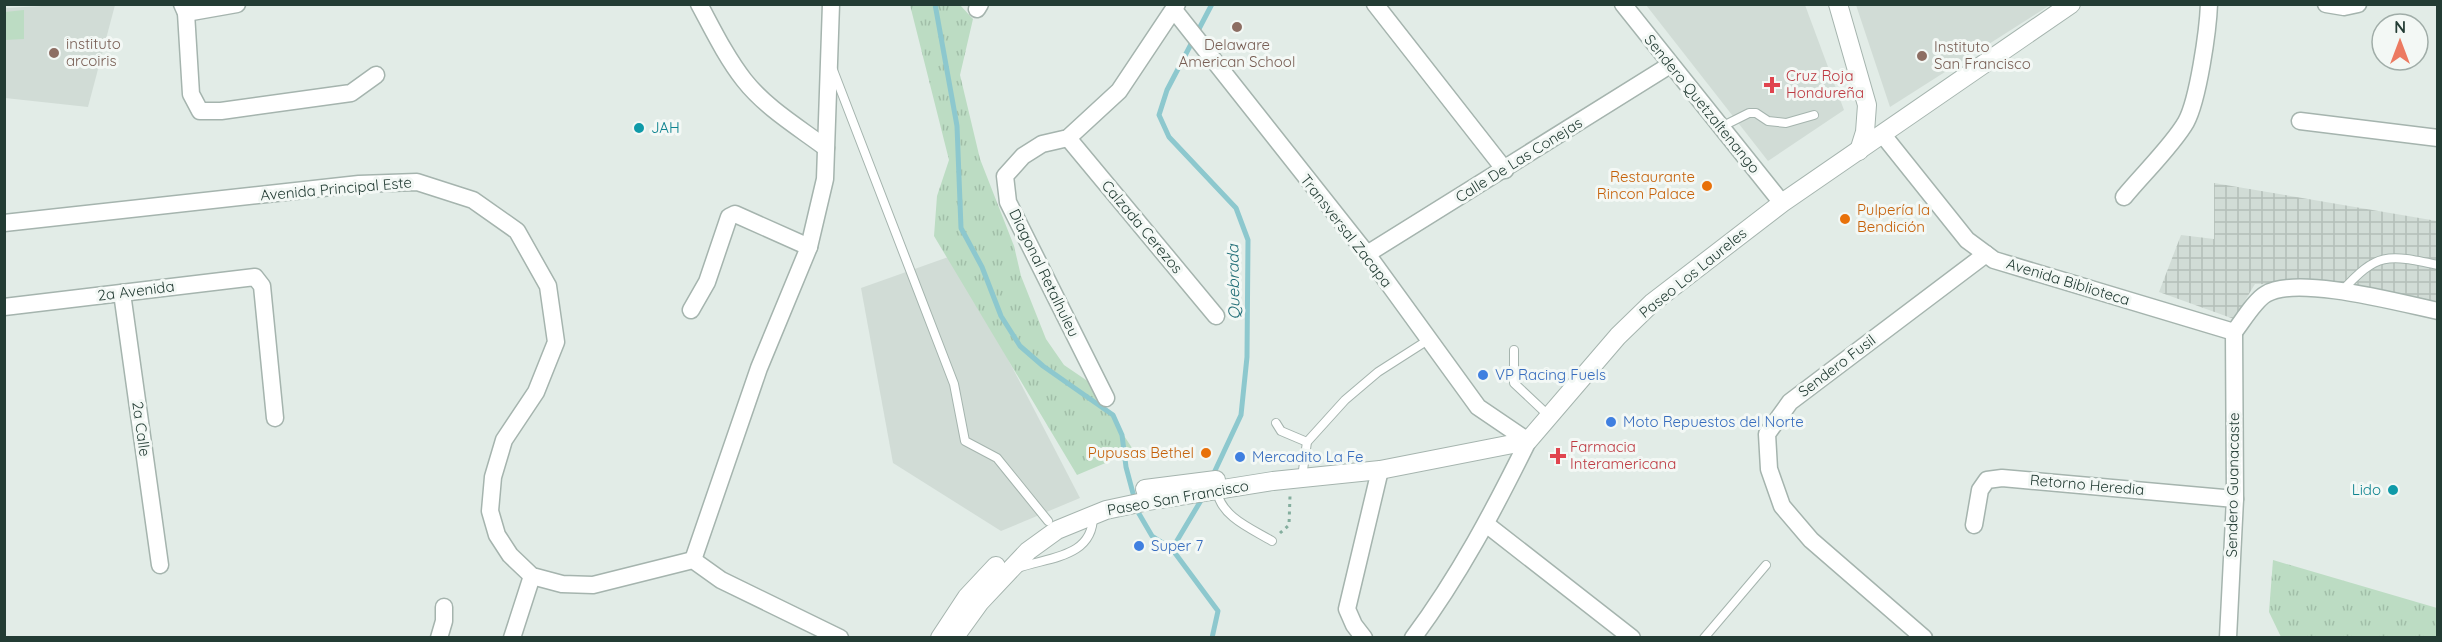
<svg xmlns="http://www.w3.org/2000/svg" width="2442" height="642" font-family="Quicksand,sans-serif">
<style>
.built{fill:#d1dcd6}
.industrial{fill:url(#industrial-grid)}
.grass{fill:url(#grass-tufts)}
.pitch{fill:#bcdcc3}
.lines{fill:none;stroke-linecap:round;stroke-linejoin:round}
.stream{stroke:#8dc8ce;stroke-width:5}
.service-casing{stroke:#a5b4ae;stroke-width:10}
.minor-casing{stroke:#a5b4ae;stroke-width:19}
.tertiary-casing{stroke:#a5b4ae;stroke-width:20}
.path{stroke:#84ae9e;stroke-width:3;stroke-dasharray:3 4.5;stroke-linecap:butt}
.service{stroke:#fff;stroke-width:8}
.minor{stroke:#fff;stroke-width:16}
.tertiary{stroke:#fff;stroke-width:18}
.education-dot{fill:#8d6e63;stroke:#f3f8f5;stroke-width:2}
.health-dot{fill:#e0444e;stroke:#f3f8f5;stroke-width:2}
.culture-dot{fill:#0f9aa8;stroke:#f3f8f5;stroke-width:2}
.food-dot{fill:#e8710a;stroke:#f3f8f5;stroke-width:2}
.shop-dot{fill:#3f7fe0;stroke:#f3f8f5;stroke-width:2}
.labels{text-anchor:middle;stroke-width:6;stroke-linejoin:round;paint-order:stroke}
.education-label{font-size:15px;fill:#785e54;stroke:#f3f8f5;text-anchor:start}
.health-label{font-size:15px;fill:#be3a42;stroke:#f3f8f5;text-anchor:start}
.street-label{font-size:15px;fill:#233c34;stroke:#f3f8f5}
.culture-label{font-size:15px;fill:#0d838f;stroke:#f3f8f5;text-anchor:start}
.food-label{font-size:15px;fill:#c56008;stroke:#f3f8f5;text-anchor:end}
.shop-label{font-size:15px;fill:#366cbe;stroke:#f3f8f5;text-anchor:start}
.water-label{font-size:16px;font-style:italic;fill:#206d76;stroke:#f3f8f5}
</style>
<defs>
<pattern id="industrial-grid" width="8" height="8" patternUnits="userSpaceOnUse" patternTransform="scale(1.5)"><rect width="8" height="8" fill="#d1dcd6"/><path d="M0 4h8M4 0v8" fill="none" stroke="#b3beb8"/></pattern>
<pattern id="grass-tufts" width="24" height="20" patternUnits="userSpaceOnUse" patternTransform="scale(1.5)"><rect width="24" height="20" fill="#bcdcc3"/><path d="M3 7l-1-3M5 7V3M7 7l1-3M15 17l-1-3M17 17v-4M19 17l1-3" fill="none" stroke="#a1bea8"/></pattern>
</defs>
<rect width="100%" height="100%" fill="#e2ece7"/>
<g class="built">
<polygon points="60,5 115,5 88,107 5,98 5,8"/>
<polygon points="1646,5 1805,5 1844,110 1768,161"/>
<polygon points="1856,5 1856,4 2050,5 1890,107"/>
<polygon points="954,255 1080,498 1001,531 893,463 861,288"/>
</g>
<polygon class="industrial" points="2214,183 2437,221 2437,302 2357,286 2255,284 2234,319 2159,292 2181,235 2214,239"/>
<g class="grass">
<polygon points="910,5 960,5 973,19 960,75 980,159 1014,246 1021,276 1046,339 1064,365 1089,382 1134,451 1077,475 934,236 937,196 949,160"/>
<polygon points="2273,560 2437,608 2437,637 2281,637 2269,612"/>
</g>
<polygon class="pitch" points="24,10 24,39 5,40 5,12"/>
<g class="lines">
<g class="stream">
<polyline points="935,4 957,126 961,228 982,267 1001,316 1020,346 1043,366 1113,415 1122,435 1126,467 1138,512 1152,536 1172,549 1218,611 1212,638"/>
<polyline points="1212,4 1167,90 1159,115 1169,137 1236,208 1248,240 1247,357 1241,415 1213,475"/>
<polyline points="1172,549 1203,497"/>
</g>
<defs>
<g id="service">
<polyline points="833,70 954,384 965,441 997,458 1048,521"/>
<polyline points="1721,127 1749,113 1756,113 1768,121 1786,123 1814,115"/>
<path d="M2341,292C2377,252 2387,254 2438,265"/>
<polyline points="1514,350 1514,383 1549,416"/>
<polyline points="1276,423 1281,431 1307,442"/>
<polyline points="1302,477 1307,442 1345,400 1378,372 1428,340"/>
<path d="M1217,491C1221,517 1252,529 1272,541"/>
<path d="M1018,568C1048,557 1093,558 1093,516"/>
<polyline points="1704,638 1766,565"/>
</g>
<g id="minor">
<polyline points="182,4 186,13 191,94 200,111 221,111 351,93 376,75"/>
<path d="M699,4C713,30 726,57 744,80C766,108 798,127 826,148"/>
<polyline points="1375,4 1505,170"/>
<polyline points="1623,4 1782,203"/>
<polyline points="2326,4 2344,7 2358,4"/>
<polyline points="977,9 980,4"/>
<path d="M1174,10L1367,254L1478,407L1528,441C1494,510 1459,576 1413,638"/>
<polyline points="186,13 237,4"/>
<polyline points="2300,121 2438,138"/>
<polyline points="1883,135 1967,240 1994,260 2234,332"/>
<polyline points="1068,138 1216,316"/>
<path d="M2124,197C2141,176 2173,145 2186,122C2198,100 2208,31 2209,4"/>
<polyline points="4,223 359,184 417,182 473,200 517,231 548,286 556,342 536,392 504,440 493,477 490,511 497,535 510,555 532,576 562,584 593,585 693,560 721,580 840,638"/>
<polyline points="1367,254 1670,65"/>
<polyline points="122,293 160,565"/>
<polyline points="4,307 255,277 262,286 275,418"/>
<polyline points="691,310 707,282 729,217 735,214 809,247"/>
<path d="M2234,332C2242,322 2255,300 2266,294C2297,275 2400,303 2438,311"/>
<polyline points="1106,398 1008,202 1005,176 1023,156 1042,144 1068,138 1119,91 1177,4"/>
<polyline points="1486,524 1632,638"/>
<polyline points="1974,525 1980,490 1987,480 2002,478 2235,499"/>
<polyline points="693,560 759,368 809,247 825,179 831,4"/>
<polyline points="439,638 444,621 444,607"/>
<polyline points="512,638 532,576"/>
<polyline points="1364,638 1354,625 1347,609 1380,470"/>
<polyline points="1924,638 1811,540 1782,506 1769,469 1767,434 1790,402 1986,254"/>
<polyline points="2228,638 2235,499 2234,332"/>
</g>
<g id="tertiary">
<polyline points="1838,4 1867,105 1865,132 1859,151"/>
<polyline points="1145,489 1216,480"/>
<polyline points="940,638 967,597 996,566"/>
<polyline points="954,638 980,602 1028,551 1057,530 1106,510 1148,501 1273,481 1380,470 1528,441 1618,336 1652,303 1782,203 2071,4"/>
</g>
</defs>
<use href="#service" class="service-casing"/>
<use href="#minor" class="minor-casing"/>
<use href="#tertiary" class="tertiary-casing"/>
<polyline class="path" points="1280,533 1289,525 1290,496"/>
<use href="#service" class="service"/>
<use href="#minor" class="minor"/>
<use href="#tertiary" class="tertiary"/>
</g>
<g class="education-dot">
<circle cx="1237" cy="27" r="6"/>
<circle cx="54" cy="53" r="6"/>
<circle cx="1922" cy="56" r="6"/>
</g>
<g class="health-dot">
<path d="M1769 76h6v6h6v6h-6v6h-6v-6h-6v-6h6z"/>
<path d="M1555 447h6v6h6v6h-6v6h-6v-6h-6v-6h6z"/>
</g>
<g class="culture-dot">
<circle cx="639" cy="128" r="6"/>
<circle cx="2393" cy="490" r="6"/>
</g>
<g class="food-dot">
<circle cx="1707" cy="186" r="6"/>
<circle cx="1845" cy="219" r="6"/>
<circle cx="1206" cy="453" r="6"/>
</g>
<g class="shop-dot">
<circle cx="1483" cy="375" r="6"/>
<circle cx="1611" cy="422" r="6"/>
<circle cx="1240" cy="457" r="6"/>
<circle cx="1139" cy="546" r="6"/>
</g>
<g class="labels">
<g class="education-label">
<text x="66" y="49">instituto<tspan x="66" dy="17">arcoiris</tspan></text>
<text x="1237" y="50" text-anchor="middle">Delaware<tspan x="1237" dy="17">American School</tspan></text>
<text x="1934" y="52">Instituto<tspan x="1934" dy="17">San Francisco</tspan></text>
</g>
<g class="health-label">
<text x="1786" y="81">Cruz Roja<tspan x="1786" dy="17">Hondureña</tspan></text>
<text x="1570" y="452">Farmacia<tspan x="1570" dy="17">Interamericana</tspan></text>
</g>
<g class="street-label">
<text transform="translate(1702 104) rotate(51)" y="5">Sendero Quetzaltenango</text>
<text transform="translate(1519 160) rotate(-32)" y="5">Calle De Las Conejas</text>
<text transform="translate(336 189) rotate(-5)" y="5">Avenida Principal Este</text>
<text transform="translate(1142 227) rotate(50)" y="5">Calzada Cerezos</text>
<text transform="translate(1346 231) rotate(52)" y="5">Transversal Zacapa</text>
<text transform="translate(1044 273) rotate(64)" y="5">Diagonal Retalhuleu</text>
<text transform="translate(1693 273) rotate(-39)" y="5">Paseo Los Laureles</text>
<text transform="translate(2068 282) rotate(17)" y="5">Avenida Biblioteca</text>
<text transform="translate(136 291) rotate(-7)" y="5">2a Avenida</text>
<text transform="translate(1837 366) rotate(-37)" y="5">Sendero Fusil</text>
<text transform="translate(141 429) rotate(82)" y="5">2a Calle</text>
<text transform="translate(2087 485) rotate(5)" y="5">Retorno Heredia</text>
<text transform="translate(2233 485) rotate(-89)" y="5">Sendero Guanacaste</text>
<text transform="translate(1178 498) rotate(-10)" y="5">Paseo San Francisco</text>
</g>
<g class="culture-label">
<text x="651" y="133">JAH</text>
<text x="2381" y="495" text-anchor="end">Lido</text>
</g>
<g class="food-label">
<text x="1695" y="182">Restaurante<tspan x="1695" dy="17">Rincon Palace</tspan></text>
<text x="1857" y="215" text-anchor="start">Pulpería la<tspan x="1857" dy="17">Bendición</tspan></text>
<text x="1194" y="458">Pupusas Bethel</text>
</g>
<g class="shop-label">
<text x="1495" y="380">VP Racing Fuels</text>
<text x="1623" y="427">Moto Repuestos del Norte</text>
<text x="1252" y="462">Mercadito La Fe</text>
<text x="1151" y="551">Super 7</text>
</g>
<g class="water-label">
<text transform="translate(1233 282) rotate(-91)" y="6">Quebrada</text>
</g>
</g>
<rect width="2442" height="642" fill="none" stroke="#233c34" stroke-width="12"/>
<g transform="translate(2400 42)"><circle r="28" fill="#f3f8f5" stroke="#a0ada8" stroke-width="1.5"/>
<path d="M0-4.5L10 22L0 15L-10 22Z" fill="#ec7a61"/>
<text y="-9" font-size="16" font-weight="bold" text-anchor="middle" fill="#233c34">N</text>
</g>
</svg>
